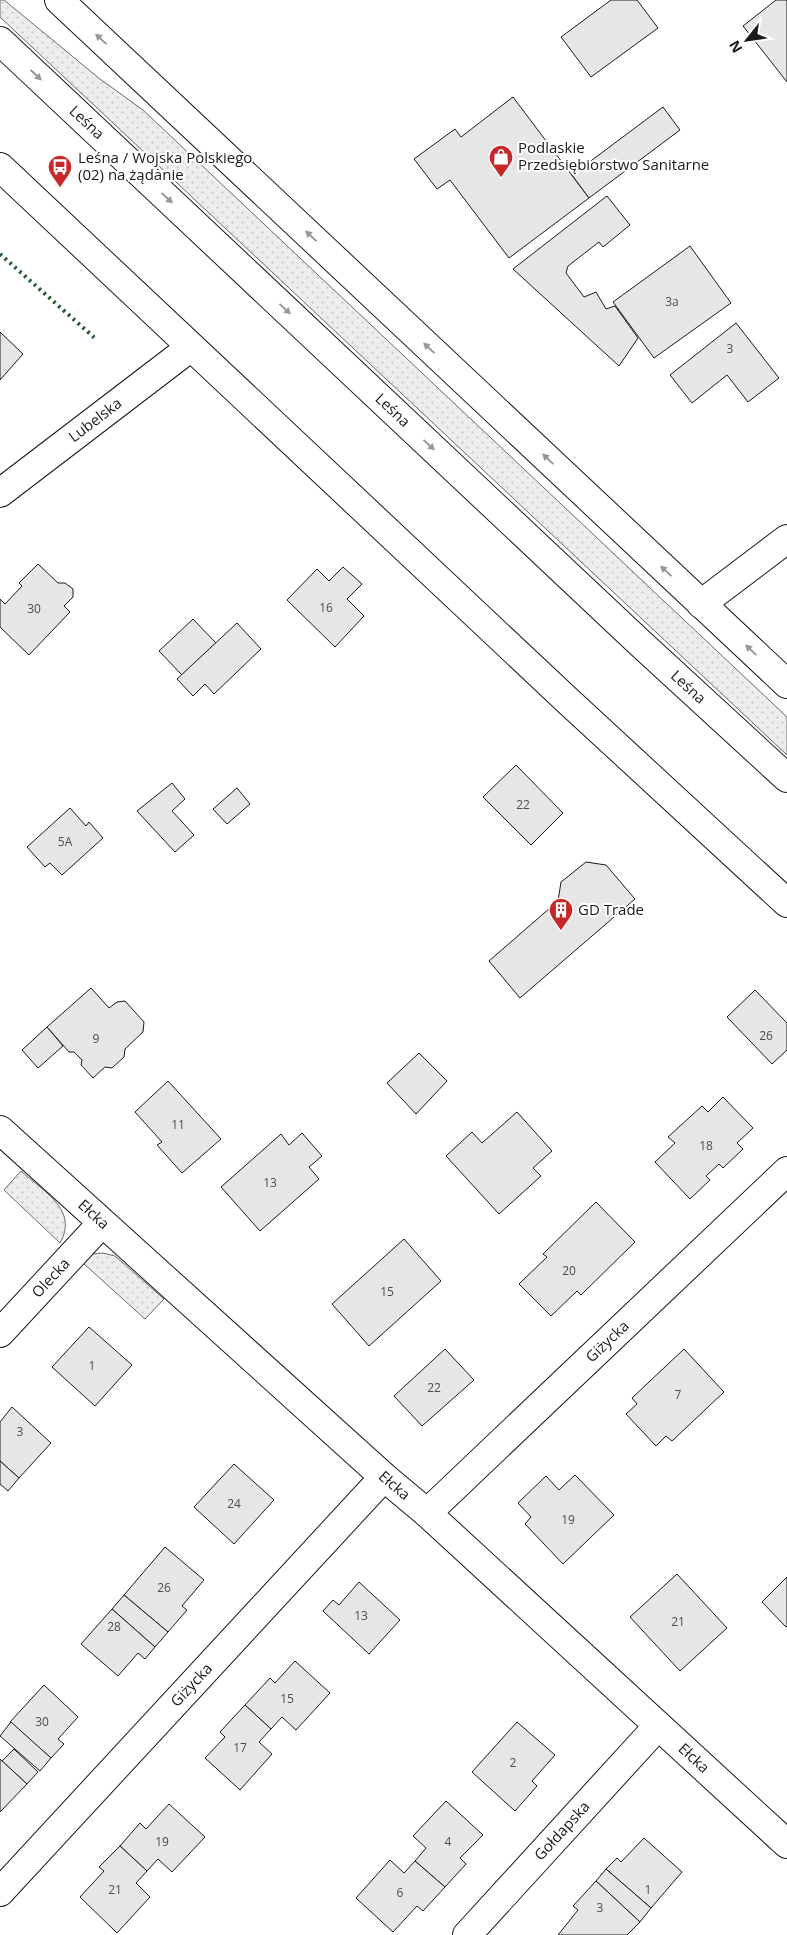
<svg xmlns="http://www.w3.org/2000/svg" width="787" height="1935" font-family="'Open Sans',sans-serif">
<style>
.grass{fill:url(#grass-dots);stroke:#6a6a6a}
.building{fill:#e6e6e6;stroke:#1a1a1a}
.lines{fill:none;stroke-linecap:round;stroke-linejoin:round}
.minor-casing{stroke:#1a1a1a;stroke-width:30}
.secondary-casing{stroke:#1a1a1a;stroke-width:30}
.minor{stroke:#fff;stroke-width:28}
.secondary{stroke:#fff;stroke-width:28}
.hedge{stroke:#2b5a34;stroke-width:4;stroke-dasharray:2.5 4;stroke-linecap:butt}
.oneway{fill:#989898}
.labels{text-anchor:middle;stroke-width:4;stroke-linejoin:round;paint-order:stroke}
.number-label{font-size:12px;fill:#4d4d4d}
.street-label{font-size:15px;fill:#1a1a1a;stroke:#fff}
.poi-label{font-size:15px;fill:#1a1a1a;stroke:#fff;text-anchor:start}
</style>
<defs>
<pattern id="grass-dots" width="8" height="8" patternUnits="userSpaceOnUse" patternTransform="scale(1.25)"><rect width="8" height="8" fill="#ededed"/><path d="M2 2h.1M6 6h.1" fill="none" stroke="#cbcbcb" stroke-width="1.8" stroke-linecap="round"/></pattern>
</defs>
<rect width="100%" height="100%" fill="#fff"/>
<g class="grass">
<polygon points="0,0 4,0 100,79 143,110 787,717 787,755 0,17"/>
<path d="M21,1171C43,1191 79,1210 60,1243L4,1190Z"/>
<polygon points="103,1253 115,1256 164,1299 145,1319 82,1262 92,1254"/>
</g>
<g class="building">
<polygon points="611,0 637,0 658,28 591,77 561,37"/>
<polygon points="776,0 787,0 787,82 743,26"/>
<polygon points="513,97 589,198 509,258 450,180 437,189 414,159 455,129 461,137"/>
<polygon points="663,107 680,130 589,198 572,175"/>
<polygon points="607,196 630,225 603,247 599,242 568,266 566,273 584,297 596,292 606,309 615,306 638,338 619,366 513,269"/>
<polygon points="690,246 731,303 654,358 613,302"/>
<polygon points="736,323 779,378 748,402 727,375 692,403 670,375"/>
<polygon points="0,332 23,354 0,380"/>
<polygon points="38,564 58,583 65,583 73,589 73,597 64,606 70,612 29,655 0,627 0,599 5,604 22,586 19,583"/>
<polygon points="343,567 362,584 347,599 364,616 335,647 287,600 317,569 329,581"/>
<polygon points="193,619 216,643 182,675 159,651"/>
<polygon points="237,623 261,649 214,694 205,684 193,696 177,679"/>
<polygon points="516,765 563,813 531,845 483,797"/>
<polygon points="172,783 185,799 172,811 194,835 175,852 137,811"/>
<polygon points="237,788 250,804 227,824 213,809"/>
<polygon points="70,808 86,826 89,822 103,838 62,875 50,863 45,867 27,847"/>
<polygon points="586,862 606,865 635,899 520,998 489,961 558,901 561,882"/>
<polygon points="91,988 109,1008 117,1002 125,1001 144,1022 143,1032 125,1049 124,1057 112,1068 105,1067 93,1078 81,1065 82,1060 74,1052 69,1052 47,1027"/>
<polygon points="755,990 787,1023 787,1050 772,1064 727,1017"/>
<polygon points="47,1027 63,1046 38,1068 22,1050"/>
<polygon points="419,1053 447,1081 416,1114 387,1083"/>
<polygon points="168,1081 221,1139 182,1173 157,1145 162,1142 135,1112"/>
<polygon points="723,1097 753,1128 737,1143 743,1149 723,1168 719,1164 706,1176 710,1180 690,1199 655,1162 675,1143 668,1137 702,1106 708,1112"/>
<polygon points="517,1112 552,1151 533,1168 541,1176 499,1214 446,1156 472,1132 482,1143"/>
<polygon points="302,1133 322,1156 309,1167 319,1179 260,1231 221,1187 281,1134 289,1145"/>
<polygon points="596,1202 635,1242 581,1295 577,1291 551,1316 519,1284 547,1257 543,1254"/>
<polygon points="404,1239 441,1281 369,1346 332,1304"/>
<polygon points="89,1327 132,1365 95,1406 52,1367"/>
<polygon points="445,1349 474,1380 422,1426 394,1396"/>
<polygon points="684,1349 724,1392 672,1441 666,1436 656,1446 626,1414 637,1404 632,1398"/>
<polygon points="12,1407 51,1443 19,1478 0,1461 0,1422"/>
<polygon points="0,1461 19,1478 8,1491 0,1484"/>
<polygon points="234,1464 274,1500 234,1544 194,1507"/>
<polygon points="575,1475 614,1515 563,1564 525,1524 531,1517 518,1503 546,1476 559,1490"/>
<polygon points="165,1547 204,1580 182,1606 187,1610 168,1632 124,1595"/>
<polygon points="677,1574 727,1628 680,1671 630,1617"/>
<polygon points="787,1577 787,1626 786,1627 762,1602"/>
<polygon points="359,1582 400,1620 369,1654 323,1611 333,1600 339,1605"/>
<polygon points="124,1595 168,1632 155,1647 112,1609"/>
<polygon points="112,1609 155,1647 145,1659 138,1653 118,1676 81,1644"/>
<polygon points="295,1661 330,1693 296,1730 282,1717 271,1729 245,1705 270,1678 275,1683"/>
<polygon points="44,1685 78,1717 58,1739 64,1744 51,1758 10,1722"/>
<polygon points="245,1705 271,1729 259,1742 272,1754 240,1790 205,1758 225,1737 220,1732"/>
<polygon points="11,1722 51,1758 40,1771 0,1736"/>
<polygon points="517,1722 555,1755 532,1781 537,1786 515,1811 472,1772"/>
<polygon points="14,1749 38,1772 27,1784 2,1761"/>
<polygon points="0,1759 27,1784 0,1812"/>
<polygon points="446,1801 483,1835 460,1858 466,1864 445,1887 415,1861 426,1848 413,1836"/>
<polygon points="169,1804 205,1837 172,1872 158,1859 147,1871 120,1846 140,1823 146,1829"/>
<polygon points="644,1838 682,1872 651,1908 606,1869 617,1858 621,1862"/>
<polygon points="120,1846 147,1871 136,1883 150,1897 117,1933 80,1897 104,1871 99,1867"/>
<polygon points="390,1860 404,1873 415,1861 445,1887 423,1911 417,1906 393,1932 356,1898"/>
<polygon points="606,1869 651,1908 640,1922 596,1881"/>
<polygon points="596,1881 640,1922 627,1935 558,1935 578,1910 573,1906"/>
</g>
<g class="lines">
<defs>
<g id="minor">
<polyline points="0,167 568,701 787,903"/>
<path id="s1" d="M0,493L191,347"/>
<polyline points="701,604 787,539"/>
<path id="s2" d="M0,1130L384,1477L427,1513L787,1844"/>
<path id="s3" d="M0,1333L102,1223"/>
<path id="s4" d="M427,1513L787,1171"/>
<path id="s5" d="M0,1892L384,1477"/>
<path id="s6" d="M467,1935L658,1726"/>
</g>
<g id="secondary">
<polyline points="59,0 787,684"/>
<path id="s7" d="M0,41L640,643L787,778"/>
</g>
</defs>
<use href="#minor" class="minor-casing"/>
<use href="#secondary" class="secondary-casing"/>
<use href="#minor" class="minor"/>
<use href="#secondary" class="secondary"/>
<polyline class="hedge" points="0,254 97,340"/>
</g>
<defs><path id="oneway-solid" d="M-6-.8H1V-3.2L6.5 0L1 3.2V.8H-6Z" transform="scale(1.25)"/></defs>
<g class="oneway">
<use href="#oneway-solid" transform="translate(101 39) rotate(-137)"/>
<use href="#oneway-solid" transform="translate(36 75) rotate(43)"/>
<use href="#oneway-solid" transform="translate(167 198) rotate(43)"/>
<use href="#oneway-solid" transform="translate(311 236) rotate(-137)"/>
<use href="#oneway-solid" transform="translate(285 309) rotate(43)"/>
<use href="#oneway-solid" transform="translate(429 348) rotate(-137)"/>
<use href="#oneway-solid" transform="translate(429 445) rotate(43)"/>
<use href="#oneway-solid" transform="translate(548 459) rotate(-137)"/>
<use href="#oneway-solid" transform="translate(666 571) rotate(-137)"/>
<use href="#oneway-solid" transform="translate(751 650) rotate(-137)"/>
</g>
<defs>
<symbol id="shop-pin" viewBox="-11 -11 22 30"><path d="M0 17L-7.5 6A9.5 9.5 0 1 1 7.5 6Z" fill="#c62828" stroke="#fff"/><path d="M-5-2.5h2.3a2.7 3.5 0 0 1 5.4 0H5L5.5 6h-11ZM-1.5-2.5h3a1.5 2.3 0 0 0-3 0Z" fill="#fff"/></symbol>
<symbol id="bus-pin" viewBox="-11 -11 22 30"><path d="M0 17L-7.5 6A9.5 9.5 0 1 1 7.5 6Z" fill="#c62828" stroke="#fff"/><path d="M-5-6H5V4H4V6H2V4H-2V6H-4V4H-5ZM-3.5-4V0h7V-4ZM-3.5 1.2v1.5H-2V1.2ZM2 1.2v1.5H3.5V1.2Z" fill="#fff"/></symbol>
<symbol id="building-pin" viewBox="-11 -11 22 30"><path d="M0 17L-7.5 6A9.5 9.5 0 1 1 7.5 6Z" fill="#c62828" stroke="#fff"/><path d="M-4-6H4V6H1V3H-1V6H-4ZM-2.5-4.3h1.7v1.8h-1.7ZM.8-4.3h1.7v1.8H.8ZM-2.5-1h1.7V.8h-1.7ZM.8-1h1.7V.8H.8Z" fill="#fff"/></symbol>
</defs>
<g fill-rule="evenodd">
<use href="#shop-pin" x="487" y="143" width="28" height="38"/>
<use href="#bus-pin" x="46" y="153" width="28" height="38"/>
<use href="#building-pin" x="547" y="896" width="28" height="38"/>
</g>
<g class="labels">
<g class="number-label">
<text x="672" y="306">3a</text>
<text x="730" y="353">3</text>
<text x="326" y="612">16</text>
<text x="34" y="613">30</text>
<text x="523" y="809">22</text>
<text x="65" y="846">5A</text>
<text x="766" y="1040">26</text>
<text x="96" y="1043">9</text>
<text x="178" y="1129">11</text>
<text x="706" y="1150">18</text>
<text x="270" y="1187">13</text>
<text x="569" y="1275">20</text>
<text x="387" y="1296">15</text>
<text x="92" y="1370">1</text>
<text x="434" y="1392">22</text>
<text x="678" y="1399">7</text>
<text x="20" y="1436">3</text>
<text x="234" y="1508">24</text>
<text x="568" y="1524">19</text>
<text x="164" y="1592">26</text>
<text x="361" y="1620">13</text>
<text x="678" y="1626">21</text>
<text x="114" y="1631">28</text>
<text x="287" y="1703">15</text>
<text x="42" y="1726">30</text>
<text x="240" y="1752">17</text>
<text x="513" y="1767">2</text>
<text x="162" y="1846">19</text>
<text x="448" y="1846">4</text>
<text x="115" y="1894">21</text>
<text x="648" y="1894">1</text>
<text x="400" y="1897">6</text>
<text x="600" y="1912">3</text>
</g>
<g class="street-label">
<text dy="5" stroke="none"><textPath href="#s7" startOffset="119">Leśna</textPath></text>
<text dy="5" stroke="none"><textPath href="#s7" startOffset="539">Leśna</textPath></text>
<text dy="5" stroke="none"><textPath href="#s1" startOffset="120">Lubelska</textPath></text>
<text dy="5" stroke="none"><textPath href="#s7" startOffset="944">Leśna</textPath></text>
<text dy="5" stroke="none"><textPath href="#s2" startOffset="126">Ełcka</textPath></text>
<text dy="5" stroke="none"><textPath href="#s3" startOffset="75">Olecka</textPath></text>
<text dy="5" stroke="none"><textPath href="#s4" startOffset="249">Giżycka</textPath></text>
<text dy="5" stroke="none"><textPath href="#s2" startOffset="531">Ełcka</textPath></text>
<text dy="5" stroke="none"><textPath href="#s5" startOffset="282">Giżycka</textPath></text>
<text dy="5" stroke="none"><textPath href="#s2" startOffset="936">Ełcka</textPath></text>
<text dy="5" stroke="none"><textPath href="#s6" startOffset="141">Gołdapska</textPath></text>
</g>
<g class="poi-label">
<text x="518" y="153">Podlaskie<tspan x="518" dy="17">Przedsiębiorstwo Sanitarne</tspan></text>
<text x="78" y="163">Leśna / Wojska Polskiego<tspan x="78" dy="17">(02) na żądanie</tspan></text>
<text x="578" y="915">GD Trade</text>
</g>
</g>
<g transform="translate(747 40) rotate(240)" stroke="#ffffff" stroke-width="4" paint-order="stroke">
<path d="M0-4L9 19L0 12L-9 19Z" fill="#1a1a1a"/>
<text y="-8" font-size="14" font-weight="bold" text-anchor="middle" fill="#1a1a1a">N</text>
</g>
</svg>
